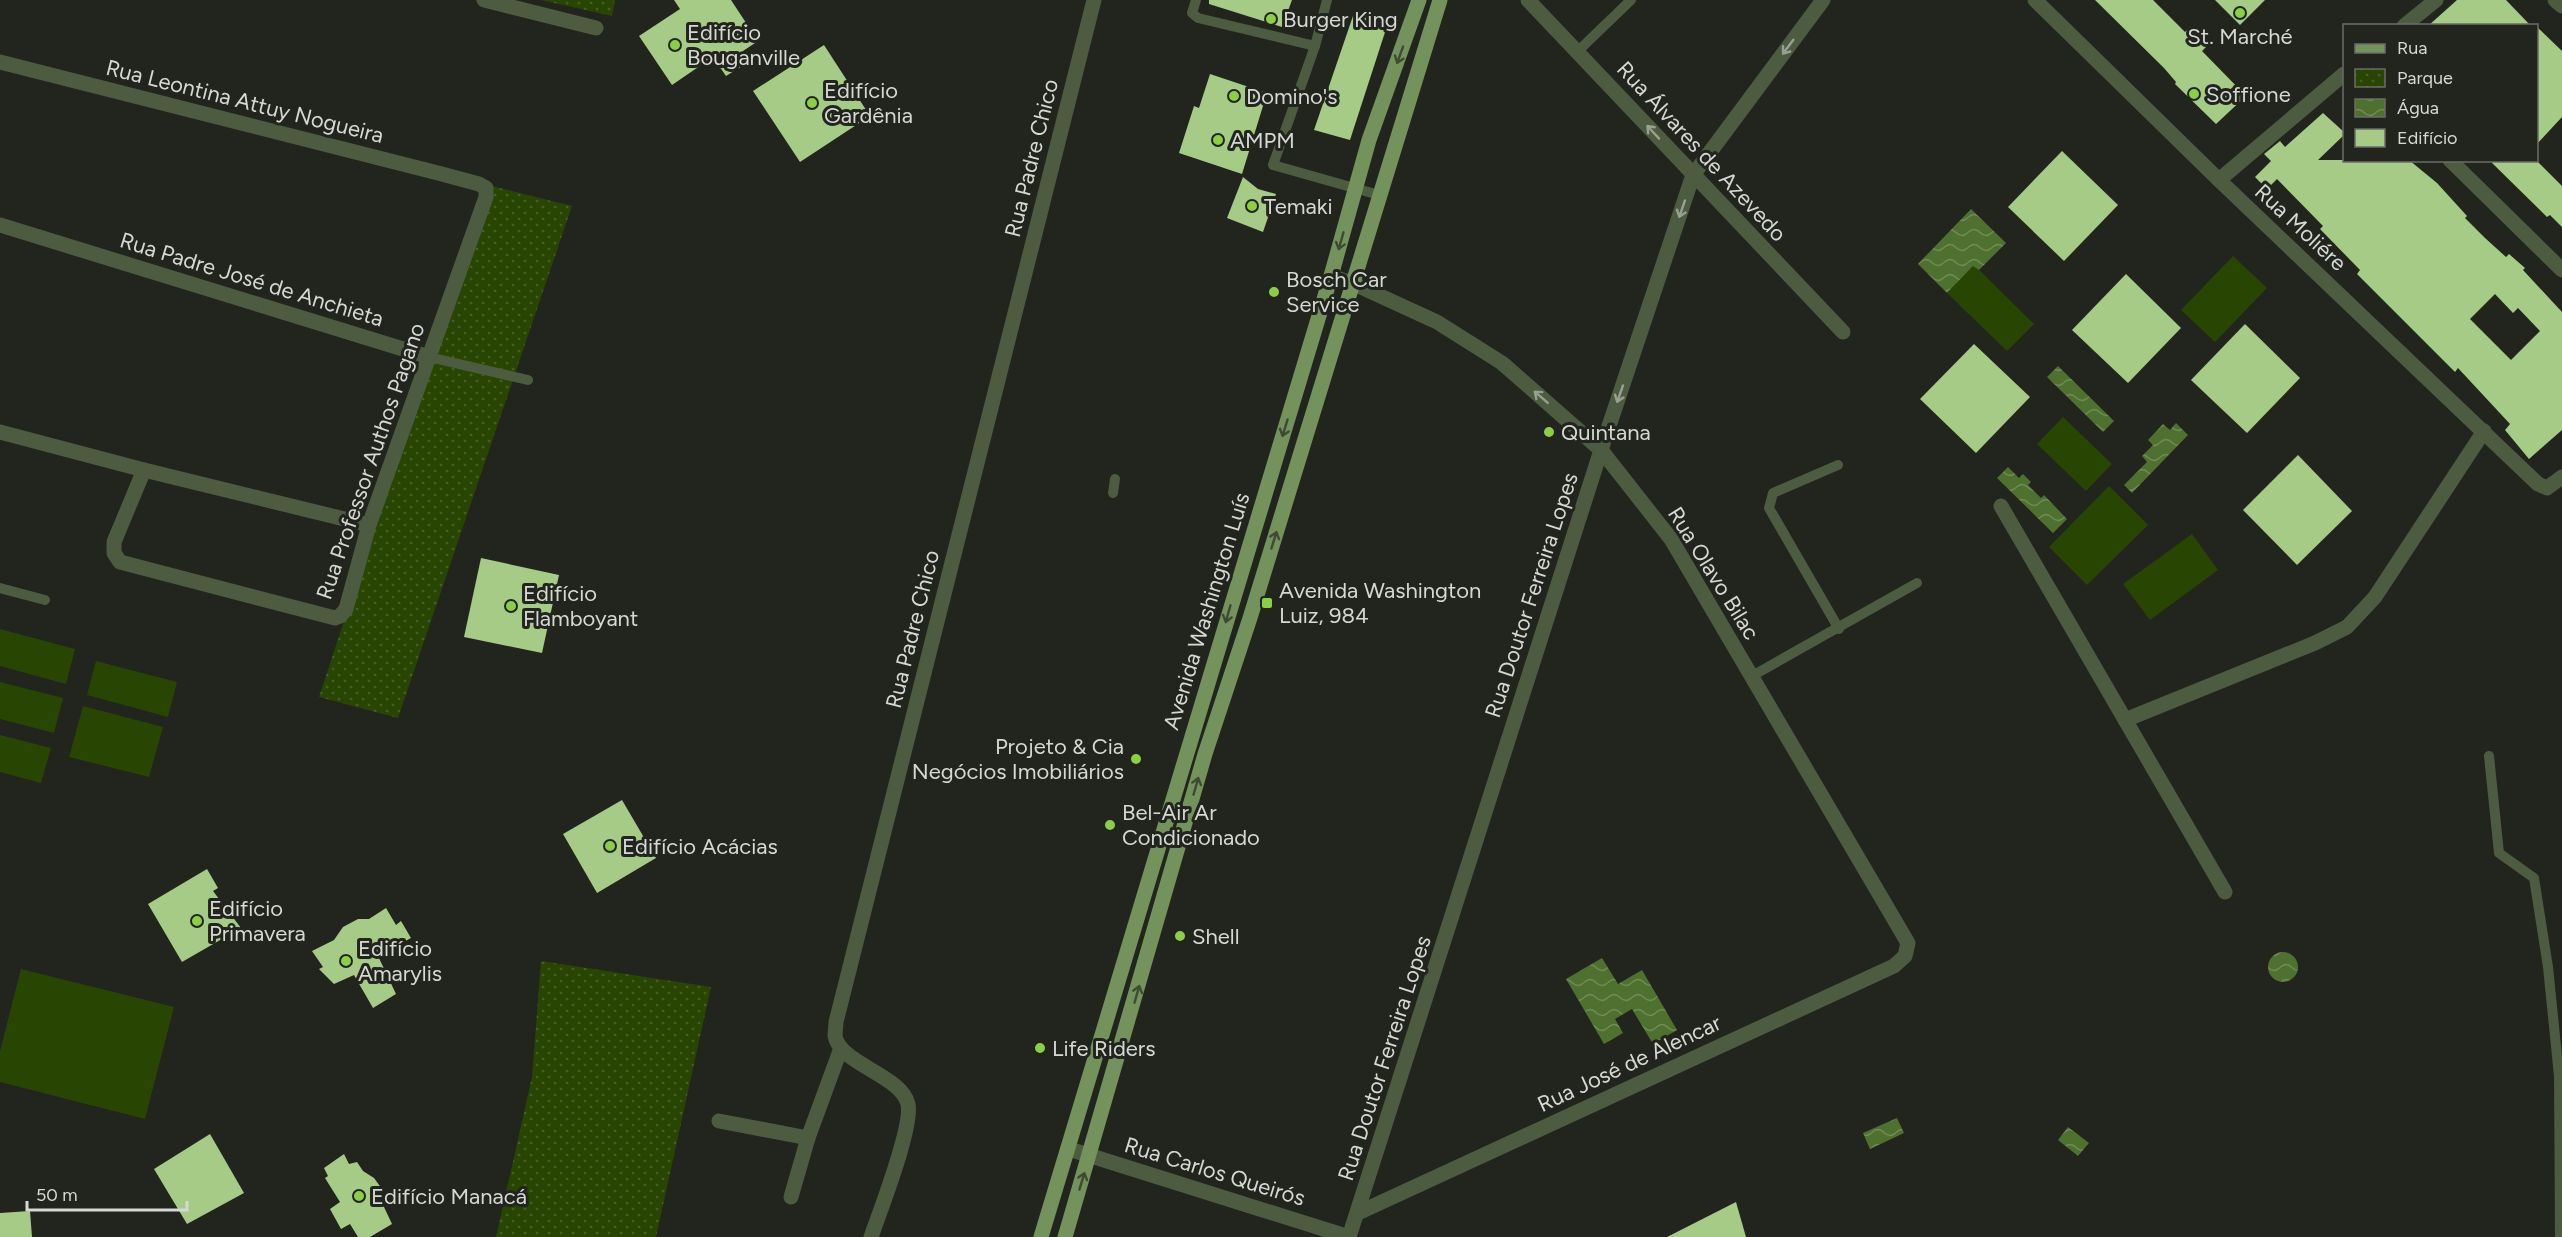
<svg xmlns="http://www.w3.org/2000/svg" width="2562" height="1237" font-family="Figtree,sans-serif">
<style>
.green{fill:#284502}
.park{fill:url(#park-dots)}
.water{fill:url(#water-waves)}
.building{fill:#a5cb86;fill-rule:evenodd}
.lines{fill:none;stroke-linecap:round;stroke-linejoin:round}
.service{stroke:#4d5b41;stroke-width:10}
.minor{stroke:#4d5b41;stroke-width:15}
.tertiary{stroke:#4d5b41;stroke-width:15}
.primary{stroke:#74925b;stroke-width:15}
.oneway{stroke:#98a091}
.oneway2{stroke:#3e4b33}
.poi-dot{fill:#8cce45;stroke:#21251e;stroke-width:2}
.labels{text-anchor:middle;stroke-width:6;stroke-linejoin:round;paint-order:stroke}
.poi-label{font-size:22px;fill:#d5d8d3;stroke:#21251e;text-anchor:start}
.street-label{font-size:22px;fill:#d5d8d3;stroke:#21251e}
</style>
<defs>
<pattern id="park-dots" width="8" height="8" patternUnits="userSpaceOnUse" patternTransform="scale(1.5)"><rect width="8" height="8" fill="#284502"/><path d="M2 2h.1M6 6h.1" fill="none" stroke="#465f26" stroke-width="1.8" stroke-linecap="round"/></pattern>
<pattern id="water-waves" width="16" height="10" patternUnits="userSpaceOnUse" patternTransform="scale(1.5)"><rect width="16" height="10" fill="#4f712f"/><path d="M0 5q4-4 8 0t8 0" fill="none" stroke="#708b56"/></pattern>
</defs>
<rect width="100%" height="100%" fill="#21251e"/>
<g class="green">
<polygon points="2233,256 2267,288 2215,342 2181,310"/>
<polygon points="1974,265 2034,324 2007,351 1947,293"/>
<polygon points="2063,417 2112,464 2086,491 2037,444"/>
<polygon points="2109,486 2148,525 2087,585 2049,547"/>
<polygon points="2192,534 2218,570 2150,620 2123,584"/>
<polygon points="0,629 75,649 66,684 0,666"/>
<polygon points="96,661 177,682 168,717 87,695"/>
<polygon points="0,682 63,698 54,733 0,719"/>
<polygon points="83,706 163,727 149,777 69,757"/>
<polygon points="0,735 51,748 41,783 0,772"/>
<polygon points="21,969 174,1007 145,1119 0,1082 0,1051"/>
</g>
<g class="park">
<polygon points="541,0 615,0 612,16"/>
<polygon points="488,185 572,206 398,718 319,697"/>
<polygon points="541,961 711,987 656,1237 496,1237 532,1077"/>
</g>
<g class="water">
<polygon points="1971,209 2006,243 1979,270 1973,266 1947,293 1918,264"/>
<polygon points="2058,366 2114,421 2103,432 2047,377"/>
<polygon points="2176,423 2188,435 2132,493 2124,485 2147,462 2142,456 2153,445 2148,440 2163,424 2170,430"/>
<polygon points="2008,467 2019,478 2023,474 2031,482 2028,485 2041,498 2044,495 2067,519 2053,533 1997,478"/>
<circle cx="2283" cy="967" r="15"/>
<polygon points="1602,958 1618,984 1642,970 1677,1030 1653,1044 1632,1009 1615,1019 1623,1033 1604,1044 1566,979"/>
<polygon points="1897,1118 1904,1133 1870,1149 1863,1133"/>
<polygon points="2068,1127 2089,1143 2078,1156 2058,1140"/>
</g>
<g class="building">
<polygon points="674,0 731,0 758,41 743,51 750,61 726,76 713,57 672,85 639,36 680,9"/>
<polygon points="1209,0 1292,0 1282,27 1209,4"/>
<polygon points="2095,0 2153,0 2185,32 2190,27 2208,45 2202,51 2246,96 2216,124 2175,84 2176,82 2164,68"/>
<polygon points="2215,0 2265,0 2240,25"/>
<polygon points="2457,0 2506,0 2531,26 2428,26"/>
<polygon points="1354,13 1388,23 1350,140 1314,130"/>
<polygon points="2536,26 2562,51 2562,117 2536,145"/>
<polygon points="824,45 870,116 800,162 753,91"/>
<polygon points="1210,74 1267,93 1242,174 1179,153 1194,106 1199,108"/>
<path d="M2323,113L2344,132V135L2318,160H2409L2437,183L2467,216L2465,218L2485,238L2506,257L2509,254L2525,268L2523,270L2562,312V430L2529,459L2505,430L2510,424L2458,368L2455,372L2357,274L2360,270L2320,229L2323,226L2277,179L2267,189L2255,177L2271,161L2264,154L2280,141L2285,147ZM2495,294L2513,313L2518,308L2540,331L2511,360L2470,319Z"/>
<polygon points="2062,151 2118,205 2064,261 2008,207"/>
<polygon points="2489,160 2536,160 2562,186 2562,227 2550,215 2547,217"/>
<polygon points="1243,177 1258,189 1276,194 1263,232 1227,218"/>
<polygon points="2126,274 2181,328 2128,383 2072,330"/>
<polygon points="2245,324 2300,378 2247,433 2191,380"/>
<polygon points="1974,344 2030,397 1976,453 1920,399"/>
<polygon points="2298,455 2352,511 2297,565 2243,510"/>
<polygon points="481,558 559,575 542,653 464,637"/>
<polygon points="622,800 656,858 597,893 563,834"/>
<polygon points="207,869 218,888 213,891 241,928 182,962 148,904"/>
<polygon points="386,908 396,925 401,921 411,938 378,956 396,994 373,1008 354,975 334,984 319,969 323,967 312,951 334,940 343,927 358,919 369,919"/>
<polygon points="210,1134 244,1193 187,1224 154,1169"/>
<polygon points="344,1154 349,1164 357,1162 363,1171 374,1178 382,1189 384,1207 392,1224 370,1237 358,1237 350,1224 341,1229 330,1209 340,1202 325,1178 328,1176 324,1168"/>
<polygon points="1736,1202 1746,1237 1667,1237"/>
<polygon points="30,1211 32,1237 0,1237 0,1213"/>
</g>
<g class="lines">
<g class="service">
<polyline points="1196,0 1192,13 1198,18 1315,46 1273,165 1379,195"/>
<polyline points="1315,46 1327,0"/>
<polyline points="1577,52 1631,0"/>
<polyline points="429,357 528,380"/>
<polyline points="1838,465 1773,493 1769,508 1839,629"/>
<polyline points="1113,493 1115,479"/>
<polyline points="0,588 45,600"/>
<polyline points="1752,676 1917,583"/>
<polyline points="2489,756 2499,853 2534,878 2548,967 2559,1076 2560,1237"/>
</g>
<g class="minor">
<polyline points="484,0 596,28"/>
<polyline points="1528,0 1843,332"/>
<polyline points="2035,0 2219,180 2538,484 2547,488 2562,477"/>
<polyline points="2404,26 2436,0"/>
<polyline points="0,62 438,173 479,184 486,188 486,197 369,525 346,609 340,616 335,618 120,562 114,553 114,542 144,470"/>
<polyline points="2450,160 2562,270"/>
<polyline points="2219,180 2344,74"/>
<polyline points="0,225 429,357"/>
<polyline points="1331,276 1352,283 1437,322 1502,363 1601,450 1671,539 1908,943 1905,956 1894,966 1358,1213"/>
<polyline points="0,432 144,470 369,525"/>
<polyline points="2001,506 2225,892"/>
<polyline points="2125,720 2315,643 2347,627 2375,597 2484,431"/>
<polyline points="719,1121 808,1138 841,1048"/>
<polyline points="1069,1149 1349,1237"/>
<polyline points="791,1197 808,1138"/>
<path d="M871,1237C880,1211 913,1127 908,1104C901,1075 840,1064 835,1036C835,1031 836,1026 836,1022L1094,0"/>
<polyline points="1349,1237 1601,450 1693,175 1823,0"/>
</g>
<polyline class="tertiary" points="2555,0 2562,6"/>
<g class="primary">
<polyline points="1041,1237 1331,276 1369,140 1419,0"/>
<polyline points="1065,1237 1205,754 1250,618 1440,0"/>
</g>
</g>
<defs><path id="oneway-shaft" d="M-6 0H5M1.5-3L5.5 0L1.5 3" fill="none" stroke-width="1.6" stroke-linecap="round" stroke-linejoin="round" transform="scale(1.5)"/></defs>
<g class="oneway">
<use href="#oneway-shaft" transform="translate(1788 47) rotate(127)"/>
<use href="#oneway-shaft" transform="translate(1653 132) rotate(-133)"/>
<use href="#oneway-shaft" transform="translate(1682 209) rotate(109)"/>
<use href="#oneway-shaft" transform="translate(1620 394) rotate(109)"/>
<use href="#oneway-shaft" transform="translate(1541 397) rotate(-139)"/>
</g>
<g class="oneway2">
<use href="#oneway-shaft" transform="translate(1400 55) rotate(110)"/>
<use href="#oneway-shaft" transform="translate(1341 241) rotate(106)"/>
<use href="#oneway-shaft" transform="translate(1285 428) rotate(107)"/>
<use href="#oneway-shaft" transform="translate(1274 540) rotate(-73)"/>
<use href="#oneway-shaft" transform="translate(1228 614) rotate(106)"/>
<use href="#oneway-shaft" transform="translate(1196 786) rotate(-74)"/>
<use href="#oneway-shaft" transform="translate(1137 994) rotate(-74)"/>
<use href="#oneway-shaft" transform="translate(1082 1181) rotate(-73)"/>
</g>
<g class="poi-dot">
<circle cx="2240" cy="13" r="6"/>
<circle cx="1271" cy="19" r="6"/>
<circle cx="675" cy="45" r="6"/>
<circle cx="2194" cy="94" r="6"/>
<circle cx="1234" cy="96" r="6"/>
<circle cx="812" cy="103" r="6"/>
<circle cx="1218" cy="140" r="6"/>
<circle cx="1252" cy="206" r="6"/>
<circle cx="1274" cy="292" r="6"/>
<circle cx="1549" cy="432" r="6"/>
<rect x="1261" y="597" width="12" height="12" rx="3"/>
<circle cx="511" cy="606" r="6"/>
<circle cx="1136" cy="759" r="6"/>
<circle cx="1110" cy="825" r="6"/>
<circle cx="610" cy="846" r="6"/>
<circle cx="197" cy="921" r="6"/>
<circle cx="1180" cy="936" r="6"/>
<circle cx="346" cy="961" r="6"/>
<circle cx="1040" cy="1048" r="6"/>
<circle cx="359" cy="1196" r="6"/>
</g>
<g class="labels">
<g class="poi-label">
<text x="1283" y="27">Burger King</text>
<text x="687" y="40">Edifício<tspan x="687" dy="25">Bouganville</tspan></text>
<text x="2240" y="44" text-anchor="middle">St. Marché</text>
<text x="824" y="98">Edifício<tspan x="824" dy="25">Gardênia</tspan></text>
<text x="2206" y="102">Soffione</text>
<text x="1246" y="104">Domino's</text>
<text x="1230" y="148">AMPM</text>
<text x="1264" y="214">Temaki</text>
<text x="1286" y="287">Bosch Car<tspan x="1286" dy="25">Service</tspan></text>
<text x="1561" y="440">Quintana</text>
<text x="1279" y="598">Avenida Washington<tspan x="1279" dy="25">Luiz, 984</tspan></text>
<text x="523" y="601">Edifício<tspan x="523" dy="25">Flamboyant</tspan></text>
<text x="1124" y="754" text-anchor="end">Projeto &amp; Cia<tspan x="1124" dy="25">Negócios Imobiliários</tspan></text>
<text x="1122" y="820">Bel-Air Ar<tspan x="1122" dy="25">Condicionado</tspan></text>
<text x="622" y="854">Edifício Acácias</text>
<text x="209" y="916">Edifício<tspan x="209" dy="25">Primavera</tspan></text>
<text x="1192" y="944">Shell</text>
<text x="358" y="956">Edifício<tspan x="358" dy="25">Amarylis</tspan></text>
<text x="1052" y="1056">Life Riders</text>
<text x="371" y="1204">Edifício Manacá</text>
</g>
<g class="street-label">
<text transform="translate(245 101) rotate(14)" y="8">Rua Leontina Attuy Nogueira</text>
<text transform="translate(1702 151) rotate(47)" y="8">Rua Álvares de Azevedo</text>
<text transform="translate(1031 158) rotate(-76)" y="8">Rua Padre Chico</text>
<text transform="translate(2301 227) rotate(43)" y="8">Rua Moliére</text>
<text transform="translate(252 279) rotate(17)" y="8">Rua Padre José de Anchieta</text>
<text transform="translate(370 461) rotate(-71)" y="8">Rua Professor Authos Pagano</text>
<text transform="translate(1714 573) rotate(58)" y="8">Rua Olavo Bilac</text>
<text transform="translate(1531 595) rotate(-72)" y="8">Rua Doutor Ferreira Lopes</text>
<text transform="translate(1206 611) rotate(-73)" y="8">Avenida Washington Luís</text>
<text transform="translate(912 629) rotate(-76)" y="8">Rua Padre Chico</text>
<text transform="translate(1384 1058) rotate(-72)" y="8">Rua Doutor Ferreira Lopes</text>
<text transform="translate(1629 1063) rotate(-25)" y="8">Rua José de Alencar</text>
<text transform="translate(1215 1171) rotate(17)" y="8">Rua Carlos Queirós</text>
</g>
</g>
<rect x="2343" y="24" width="195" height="138" fill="#21251e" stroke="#696d66" stroke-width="1.5"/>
<rect x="2355" y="44" width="30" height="9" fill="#74925b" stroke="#696d66" stroke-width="1.5"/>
<text x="2397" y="54" font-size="18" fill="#d5d8d3">Rua</text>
<rect x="2355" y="69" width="30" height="18" fill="url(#park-dots)" stroke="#696d66" stroke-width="1.5"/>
<text x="2397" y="84" font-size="18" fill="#d5d8d3">Parque</text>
<rect x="2355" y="99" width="30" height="18" fill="url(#water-waves)" stroke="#696d66" stroke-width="1.5"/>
<text x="2397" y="114" font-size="18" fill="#d5d8d3">Água</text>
<rect x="2355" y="129" width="30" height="18" fill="#a5cb86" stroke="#696d66" stroke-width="1.5"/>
<text x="2397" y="144" font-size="18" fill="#d5d8d3">Edifício</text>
<path d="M27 1201v9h160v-9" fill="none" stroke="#d5d8d3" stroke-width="3"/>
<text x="36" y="1201" font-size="18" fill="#d5d8d3" stroke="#21251e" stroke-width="4.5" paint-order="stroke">50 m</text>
</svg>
